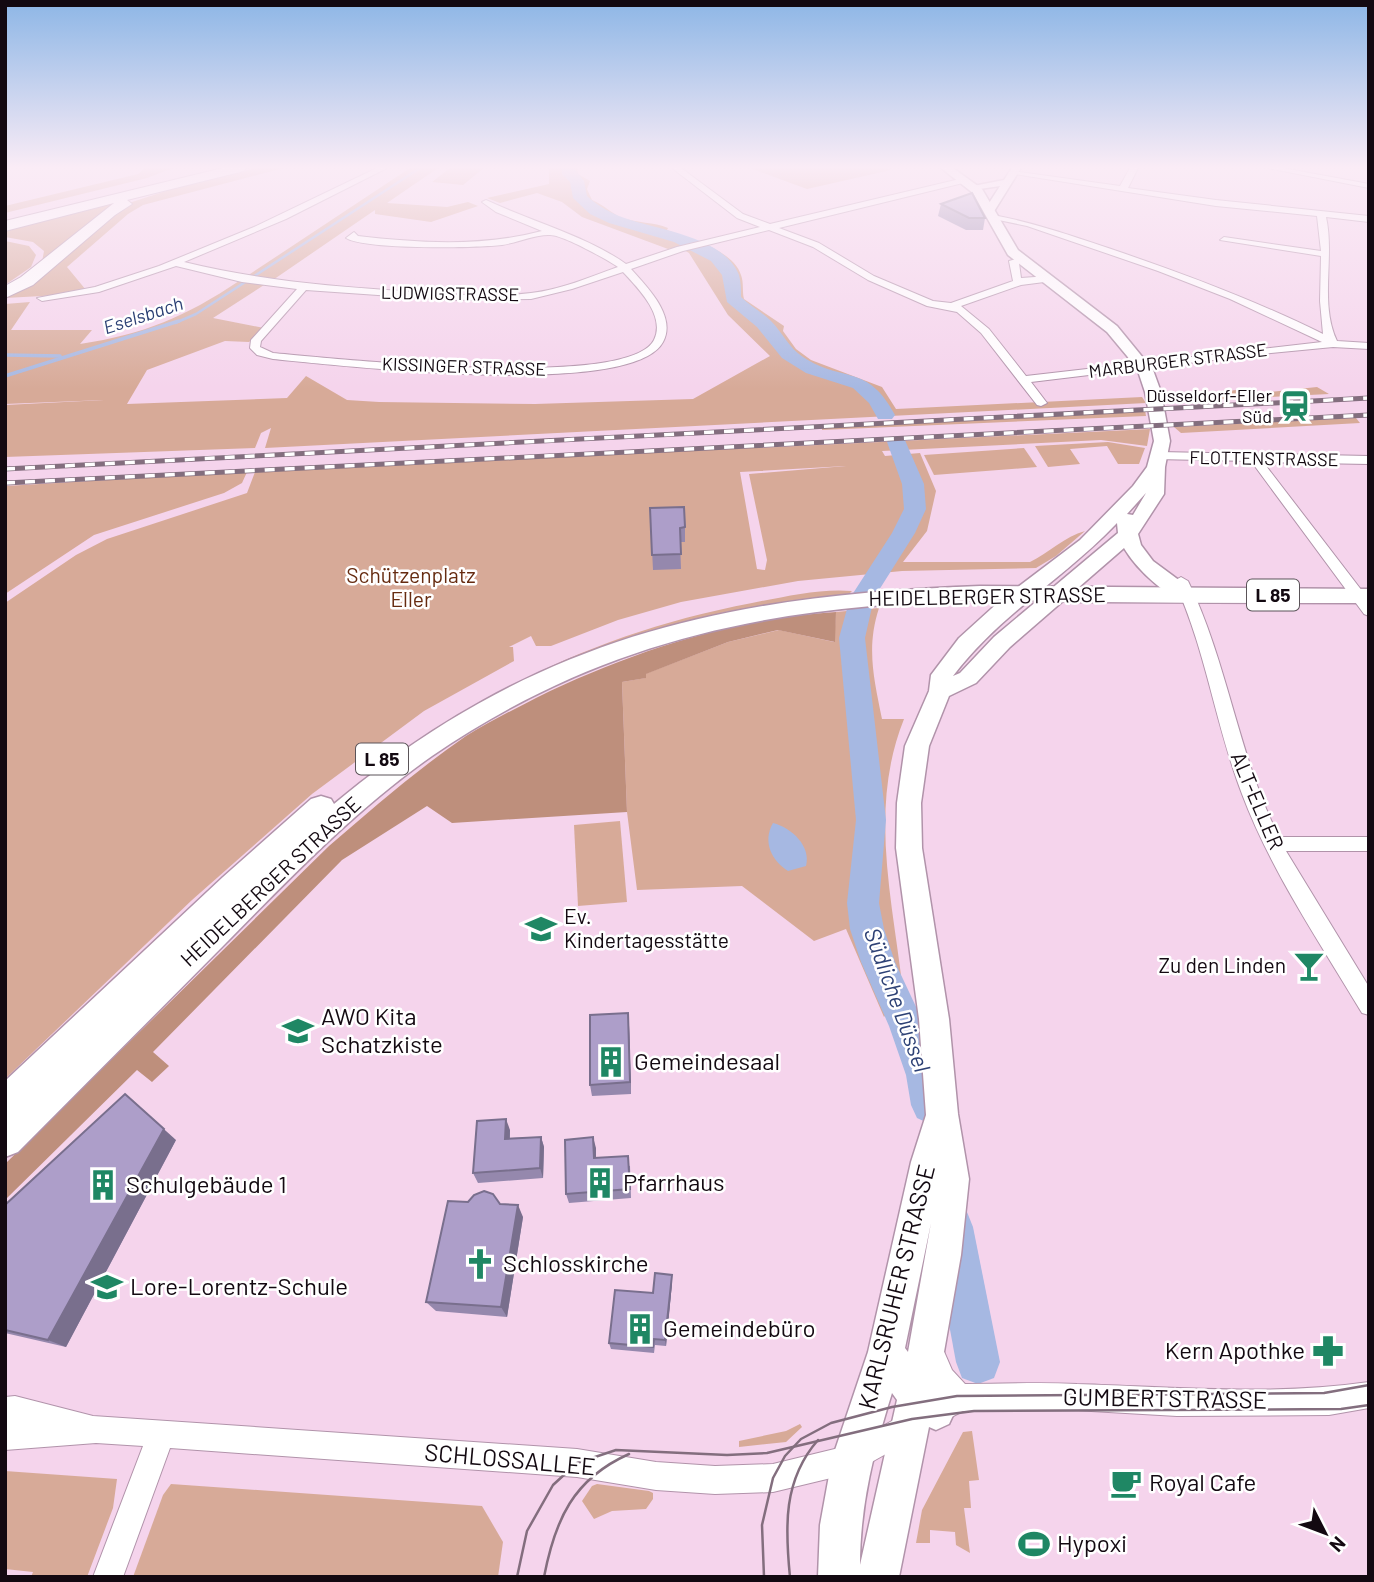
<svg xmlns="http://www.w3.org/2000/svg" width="1374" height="1582" font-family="Barlow,sans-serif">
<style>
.green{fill:#d7aa98;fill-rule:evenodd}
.forest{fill:#be8f7c}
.water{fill:#a6b8e2}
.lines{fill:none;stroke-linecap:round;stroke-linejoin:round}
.stream-far1{stroke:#a6b8e2;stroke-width:2.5}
.stream{stroke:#a6b8e2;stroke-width:3.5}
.river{fill:#a6b8e2;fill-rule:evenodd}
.minor-casing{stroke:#b193aa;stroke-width:2}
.tertiary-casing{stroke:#b193aa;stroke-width:3}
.secondary-casing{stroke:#b193aa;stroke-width:3}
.primary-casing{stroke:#b193aa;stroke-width:3}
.motorway-casing{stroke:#b193aa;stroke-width:2}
.minor{fill:#fff;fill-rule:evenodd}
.tertiary{fill:#fff;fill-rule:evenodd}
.secondary{fill:#fff;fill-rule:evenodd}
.primary{fill:#fff;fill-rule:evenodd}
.motorway{fill:#fff;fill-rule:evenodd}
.tram{stroke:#836e7e;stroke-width:2.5}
.rail-casing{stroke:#836e7e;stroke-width:5}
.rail{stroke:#fff;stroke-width:3.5;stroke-dasharray:10;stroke-linecap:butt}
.wall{fill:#9588ad}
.shaded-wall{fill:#796f8d}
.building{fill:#ad9ec9;stroke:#796f8d;stroke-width:2}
.labels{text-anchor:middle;stroke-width:5;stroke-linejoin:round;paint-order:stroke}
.far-street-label{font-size:18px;fill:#130911;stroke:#fff}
.far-poi-label{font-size:18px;fill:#130911;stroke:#fff;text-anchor:end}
.far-water-label{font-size:19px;font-style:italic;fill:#2d4175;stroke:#fff}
.shield{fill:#fff;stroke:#5a5358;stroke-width:2}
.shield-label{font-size:19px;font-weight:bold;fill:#130911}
.park-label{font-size:21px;fill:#662b10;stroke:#fff}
.street-label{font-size:21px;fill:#130911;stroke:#fff}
.poi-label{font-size:21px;fill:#130911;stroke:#fff;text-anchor:start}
.water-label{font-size:23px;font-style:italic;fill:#2d4175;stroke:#fff}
.near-poi-label{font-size:24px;fill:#130911;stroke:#fff;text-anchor:start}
.near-street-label{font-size:24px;fill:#130911;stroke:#fff}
</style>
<rect width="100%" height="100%" fill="#f5d4ec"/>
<g class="green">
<polygon points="145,168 173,168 147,178 5,213 5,206 138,174"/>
<polygon points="256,168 284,168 143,205 128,214 67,267 86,290 79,294 5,298 5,295 129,203 172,189"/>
<polygon points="410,168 438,168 387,203 447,207 468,202 478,206 431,222 375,214 375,210 270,282 244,278"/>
<polygon points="450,168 484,168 463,185 432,182"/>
<path d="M549,168H577L578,174L590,181L587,189L592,200C604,205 611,213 622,218C637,223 654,222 668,228L667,230L700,242L668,249L582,217L562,202L537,193L500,203L487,198L549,184Z"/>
<polygon points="750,168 886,168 891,170 807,189"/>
<polygon points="130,198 133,198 116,206 42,262 44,251 33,242 5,237 5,230"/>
<polygon points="5,241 29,246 36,255 31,267 5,285"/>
<path d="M706,244C718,251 736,259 741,275C744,283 742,291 744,299L784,326L783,331L796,349L811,360L882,387L896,409L1142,397L1146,403L265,448L271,428L261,433L255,448L5,457V405L104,400L5,404V304L30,302L11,330H92L80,344C145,334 185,317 239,281L264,285L213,318L264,328L249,342L225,341L147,370L127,404L287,398L306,376L347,400L379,402L535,404L693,399L770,356L728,315L689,253L684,250Z"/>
<polygon points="1317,387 1329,394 1165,402 1165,399 1169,397 1246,389 1252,394"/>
<polygon points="1145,410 1146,416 822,430 822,428"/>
<polygon points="1356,418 1360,423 1181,433 1174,427"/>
<path d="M1150,429L1147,446L1101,440L882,451L885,456L920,453L936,491L927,531L903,562H1030C1049,553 1065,536 1085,531L1056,556L1036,568L902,571L798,581L681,602L618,620L551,646H536L531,636L509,647H513L514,661L424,711L312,794L192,900L5,1079V603L76,555L107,539L247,493L255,472ZM846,466L749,474L767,560L765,570L757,569L740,472Z"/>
<polygon points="1108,442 1145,448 1139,464 1118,464 1107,446 1070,449 1080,464 1048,467 1035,446"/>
<polygon points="1024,448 1037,467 934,475 924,455"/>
<polygon points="247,472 242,483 224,493 94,535 5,594 5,486"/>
<path d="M852,591L848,595L725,612L657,630L586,654L491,700L329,808C457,703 588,634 752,603C783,597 821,588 852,591Z"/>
<path d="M879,608C866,648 874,679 882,719H904C868,809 893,900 903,992L884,1017L846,929L814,941L742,886L637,890L627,812L622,682L645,678V674L728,642L779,630L834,642L836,612Z"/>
<polygon points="620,821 627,902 578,906 574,825"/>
<polygon points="800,1424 802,1427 786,1442 739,1447 739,1441 786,1431"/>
<polygon points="972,1431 979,1480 969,1481 971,1508 964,1508 970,1553 956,1545 955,1532 930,1530 930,1543 916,1543 922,1510 963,1432"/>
<polygon points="5,1471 117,1479 113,1508 87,1577 31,1577 33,1572 5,1569"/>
<polygon points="171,1484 482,1506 503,1542 498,1577 133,1577 163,1495"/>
<polygon points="597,1484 649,1491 653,1493 653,1499 646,1509 612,1511 594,1519 582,1501 592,1486"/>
</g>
<path class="forest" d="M836,612L835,642L778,630L728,642L646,674V678L622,682L627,812L452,823L427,806L342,860L153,1052L169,1066L152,1082L137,1070L5,1200V1164L329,846C373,808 418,769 466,736C488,722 513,710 536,698C630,652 731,619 836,612Z"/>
<path class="water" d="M773,823C792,828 811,846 806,866L788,871C772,861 762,842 773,823Z"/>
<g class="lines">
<polyline class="stream-far1" points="175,323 196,314 420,168"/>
<g class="stream">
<polyline points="5,355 60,356"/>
<polyline points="5,376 179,321"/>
</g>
<g class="river">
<path d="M562,168H574L584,181L587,196C597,205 607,211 619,216C654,230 723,235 739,275C741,282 741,290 741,297C750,306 762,312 771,321C782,332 789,348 803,357C842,383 868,363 895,415L892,419H878L869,403L853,388L806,373L782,358L757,327L727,302L722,275L711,261L674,242L609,223L590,214L573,198L570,182L562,174Z"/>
<polygon points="897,436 904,438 924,484 926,509 915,533 874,598 865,638 886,820 879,903 884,929 895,962 925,1026 944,1075 949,1105 943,1118 930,1124 917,1118 911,1105 906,1075 889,1026 861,962 850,929 847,903 856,820 839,638 850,598 892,533 904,509 902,484 887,442 890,438"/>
<polygon points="952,1206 967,1212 973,1227 1000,1362 994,1378 978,1384 962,1378 956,1362 931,1227 937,1212"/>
</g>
<defs>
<g id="minor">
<path d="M377,168H387L286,219L184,262C258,280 327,286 402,291C444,294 489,298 531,293C560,290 590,277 618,267C606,259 563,235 550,235C537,234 516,243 502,245C475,248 365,250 346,238L354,232L358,236C419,243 481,247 542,231L496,212L482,202L486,200C530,221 587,236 626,264L677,247L760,227L737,218L672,168H681L743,214L770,224L964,178L967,182L779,228L819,243L874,276L933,301L951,303L1013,281L1009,261L1024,257V261L1019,263L1021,278L1049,276L1052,277V281L1021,285L961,306L989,329L1026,376L1322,342L1230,299L1158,271L1027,226L989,218L993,215C1036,223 1076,237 1117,251C1187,275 1257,301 1323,334L1320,301L1321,256L1220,240L1224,237L1321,251L1317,216L1216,206L1008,173L1012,171L1120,186L1130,168H1138L1128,188L1216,200L1369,216V222L1326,217C1335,257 1319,303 1337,341L1369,343V349L1333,347L1271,353L1031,382L1047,403L1041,406L1037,405L981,333L957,312L927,306L868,280L813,247L769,230L683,251L631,269C647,287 677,316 663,342C632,400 336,365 273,359L257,355L250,348L251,340L297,289L242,282L176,266L99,292L42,301L37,298L95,287L159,266L254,227ZM623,272C638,288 666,316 654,340C628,391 330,358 273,353L260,347L261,341L306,290L450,300L531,299L572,289Z"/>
<polygon points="1268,168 1283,168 1369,184 1369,188"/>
<polygon points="1159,452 1369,456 1369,464 1263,462 1369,600 1369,616 1364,614 1251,461 1155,459 1153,456"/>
<path d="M1181,577L1188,581C1228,663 1238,755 1279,837H1369V851H1286L1369,987V1015L1362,1013C1319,941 1271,871 1242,794C1215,724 1206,649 1174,581Z"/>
<path d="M933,1343L942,1347L952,1370L965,1384C1002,1384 1040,1382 1077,1384C1173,1387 1273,1396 1369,1382V1408L1329,1415L1177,1416L1074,1410L963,1411L932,1427L922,1423L918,1413L922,1403L938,1396L930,1384L920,1356L924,1347Z"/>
<polygon points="15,1396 93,1416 577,1449 656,1462 715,1466 773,1464 847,1446 908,1412 918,1416 922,1426 918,1436 852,1473 773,1492 715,1494 656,1490 577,1477 170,1448 123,1577 93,1577 143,1446 96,1443 5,1450 5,1397"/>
</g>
<polygon id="tertiary" points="1012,168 1021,168 993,213 985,213 984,211 1000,186 973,190 968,187 1004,180"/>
<path id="secondary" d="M941,168H953L982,189L1018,250L1117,326L1153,370L1161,392L1170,441L1165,467L1164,494L1138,534L1141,545L1153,561L1199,595L1196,600C1172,606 1135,567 1124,548L1010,647L976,683L949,696L929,746L921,803L922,848L949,1019L958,1114L969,1179L961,1255L938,1386L949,1398L955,1411L949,1424L936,1430L929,1427L899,1577H818L820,1525L832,1459L868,1352L911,1162L926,1115L919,1019L896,848L897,803L905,746L929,691L931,675L959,638L1002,599L1080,540L1133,486L1147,467L1154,441L1145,392L1138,371L1127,356L1107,332L1008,255L973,193ZM1146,493L1133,515L1127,514L1145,494ZM1117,523L1118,533L994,637L960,673L953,676C1001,613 1064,579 1117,523ZM931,1223L908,1352L905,1348ZM892,1393L897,1400L860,1565C860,1505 874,1450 892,1393Z"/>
<path id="primary" d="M980,586L1369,589V603C1278,603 1188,603 1098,602C1059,602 1020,599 982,600C776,605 604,638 432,756C356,809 290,878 226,943C157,1013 87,1082 18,1152L5,1157V1081L223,877L311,799L321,796L331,799L334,804C534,637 725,595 980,586Z"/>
<polygon id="motorway" points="223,168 246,168 244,171 127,200 132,204 115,215 33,285 5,298 5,286 21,277 114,203 5,231 5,221"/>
</defs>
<use href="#minor" class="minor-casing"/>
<use href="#tertiary" class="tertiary-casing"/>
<use href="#secondary" class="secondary-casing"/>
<use href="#primary" class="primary-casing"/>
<use href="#motorway" class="motorway-casing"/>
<use href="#minor" class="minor"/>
<use href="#tertiary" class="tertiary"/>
<use href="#secondary" class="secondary"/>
<use href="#primary" class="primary"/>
<use href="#motorway" class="motorway"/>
<g class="tram">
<polyline points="517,1577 527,1531 553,1485 577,1463 616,1450 727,1455 767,1453 912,1419 974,1411 1341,1409 1369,1405"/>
<path d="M544,1577C555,1520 573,1479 629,1454"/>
<polyline points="764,1577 762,1525 773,1478 785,1456 801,1439 831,1423 892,1407 957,1396 1324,1393 1369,1385"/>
<path d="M790,1577C785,1527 783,1480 818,1440"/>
</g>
<defs>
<g id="rail">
<polyline points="5,469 1369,398"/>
<polyline points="5,483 1369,415"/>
</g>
</defs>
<use href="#rail" class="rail-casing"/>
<use href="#rail" class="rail"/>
</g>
<g class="wall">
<polygon points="941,204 985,218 983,230 966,230 938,216"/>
<polygon points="650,508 685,527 685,542 680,542 681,569 653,570"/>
<polygon points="629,1025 631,1094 592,1096 590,1085"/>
<polygon points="510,1130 510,1138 541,1137 544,1147 543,1178 478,1183 473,1173"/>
<polygon points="176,1140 66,1347 5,1333 5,1205"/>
<polygon points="596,1148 596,1158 630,1166 631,1198 569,1203 566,1194"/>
<polygon points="468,1202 500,1204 523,1217 507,1317 436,1311 426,1302"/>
<polygon points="672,1283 666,1346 655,1345 654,1353 611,1349 609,1343 653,1293"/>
</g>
<g class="shaded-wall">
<polygon points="628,1013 629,1025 631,1094 630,1082"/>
<polygon points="125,1094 176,1140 66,1347 48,1340"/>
<polygon points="506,1119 510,1130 509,1149 505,1139"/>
<polygon points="541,1137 544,1147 543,1178 540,1168"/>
<polygon points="593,1137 596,1148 596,1169 594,1158"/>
<polygon points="518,1205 523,1217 507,1317 501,1307"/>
<polygon points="672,1275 672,1283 666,1346 665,1340"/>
</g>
<g class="building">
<polygon points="972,193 985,218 969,218 941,204"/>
<polygon points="684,507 685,527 680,528 681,554 652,555 650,508"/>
<polygon points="628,1013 630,1082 590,1085 590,1015"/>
<polygon points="125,1094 164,1129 48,1340 5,1330 5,1205"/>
<polygon points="506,1119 505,1139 541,1137 540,1168 473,1173 477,1121"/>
<polygon points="593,1137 594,1158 628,1156 630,1189 566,1194 565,1140"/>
<polygon points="484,1191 493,1194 500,1204 518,1205 501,1307 426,1302 448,1201 468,1202 474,1195"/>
<polygon points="655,1273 672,1275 665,1340 654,1339 653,1347 609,1343 615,1290 653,1293"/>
</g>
<linearGradient id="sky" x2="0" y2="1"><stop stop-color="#8db6e6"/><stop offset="0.43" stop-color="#faecf6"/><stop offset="1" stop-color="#faecf6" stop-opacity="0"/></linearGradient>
<rect width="1374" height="389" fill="url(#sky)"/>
<defs>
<symbol id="station-bare" viewBox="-9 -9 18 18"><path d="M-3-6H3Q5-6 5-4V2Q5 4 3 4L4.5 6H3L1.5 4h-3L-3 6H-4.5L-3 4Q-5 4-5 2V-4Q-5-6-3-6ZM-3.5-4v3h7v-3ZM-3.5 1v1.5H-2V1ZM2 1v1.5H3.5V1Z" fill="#1f8764" stroke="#fff" stroke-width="2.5" paint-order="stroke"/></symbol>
<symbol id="school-bare" viewBox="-9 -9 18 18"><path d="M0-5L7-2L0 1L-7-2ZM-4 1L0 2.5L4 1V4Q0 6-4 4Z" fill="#1f8764" stroke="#fff" stroke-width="2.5" paint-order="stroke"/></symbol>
<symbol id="bar-bare" viewBox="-9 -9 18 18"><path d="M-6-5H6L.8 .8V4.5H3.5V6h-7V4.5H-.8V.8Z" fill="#1f8764" stroke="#fff" stroke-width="2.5" paint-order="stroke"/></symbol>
<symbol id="building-bare" viewBox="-9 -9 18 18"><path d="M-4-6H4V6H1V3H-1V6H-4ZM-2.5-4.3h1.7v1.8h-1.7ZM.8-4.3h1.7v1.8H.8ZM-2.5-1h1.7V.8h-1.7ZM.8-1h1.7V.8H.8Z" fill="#1f8764" stroke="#fff" stroke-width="2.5" paint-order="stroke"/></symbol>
<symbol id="church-bare" viewBox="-9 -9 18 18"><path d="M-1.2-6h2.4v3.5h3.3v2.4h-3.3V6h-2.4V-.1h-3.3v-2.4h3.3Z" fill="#1f8764" stroke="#fff" stroke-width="2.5" paint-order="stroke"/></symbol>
<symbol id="pharmacy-bare" viewBox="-9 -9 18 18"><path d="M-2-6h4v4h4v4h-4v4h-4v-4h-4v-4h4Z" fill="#1f8764" stroke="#fff" stroke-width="2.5" paint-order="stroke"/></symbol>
<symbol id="cafe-bare" viewBox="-9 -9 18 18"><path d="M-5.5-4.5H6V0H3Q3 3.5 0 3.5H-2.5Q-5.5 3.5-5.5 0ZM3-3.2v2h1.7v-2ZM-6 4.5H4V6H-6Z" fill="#1f8764" stroke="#fff" stroke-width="2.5" paint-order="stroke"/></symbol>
<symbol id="stadium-bare" viewBox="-9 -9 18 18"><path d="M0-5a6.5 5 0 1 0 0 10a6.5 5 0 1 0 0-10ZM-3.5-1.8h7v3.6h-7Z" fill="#1f8764" stroke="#fff" stroke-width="2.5" paint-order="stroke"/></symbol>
</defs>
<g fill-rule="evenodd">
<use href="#station-bare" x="1273" y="384" width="44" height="44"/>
<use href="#school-bare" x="519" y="907" width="44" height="44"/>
<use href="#bar-bare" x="1287" y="944" width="44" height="44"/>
<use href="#school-bare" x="276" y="1009" width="44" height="44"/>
<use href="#building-bare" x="589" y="1040" width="44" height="44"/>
<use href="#building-bare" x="578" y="1161" width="44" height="44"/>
<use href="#building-bare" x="81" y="1163" width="44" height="44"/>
<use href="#church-bare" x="458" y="1242" width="44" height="44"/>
<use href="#school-bare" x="85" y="1265" width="44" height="44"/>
<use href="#building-bare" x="618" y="1307" width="44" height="44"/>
<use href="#pharmacy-bare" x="1306" y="1329" width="44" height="44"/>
<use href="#cafe-bare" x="1104" y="1461" width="44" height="44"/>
<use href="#stadium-bare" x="1012" y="1522" width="44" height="44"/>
</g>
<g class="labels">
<g class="far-street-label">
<text transform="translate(450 294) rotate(1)" y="6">LUDWIGSTRASSE</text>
<text transform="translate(1178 361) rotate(-7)" y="6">MARBURGER STRASSE</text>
<text transform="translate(464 367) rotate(2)" y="6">KISSINGER STRASSE</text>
<text transform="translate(1264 459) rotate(1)" y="6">FLOTTENSTRASSE</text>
</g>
<g class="far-poi-label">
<text x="1272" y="402">Düsseldorf-Eller<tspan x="1272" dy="21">Süd</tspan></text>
</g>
<g class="far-water-label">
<text transform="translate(143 315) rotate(-18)" y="7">Eselsbach</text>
</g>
<g class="shield">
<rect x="1247" y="579.5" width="52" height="31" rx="5"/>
<rect x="356" y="743.5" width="52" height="31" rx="5"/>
</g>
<g class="shield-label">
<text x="1273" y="602">L 85</text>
<text x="382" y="766">L 85</text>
</g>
<g class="park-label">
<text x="411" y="583">Schützenplatz<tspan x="411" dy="24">Eller</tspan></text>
</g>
<g class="street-label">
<text transform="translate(987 597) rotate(-1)" y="7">HEIDELBERGER STRASSE</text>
<text transform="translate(1257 801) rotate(67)" y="7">ALT-ELLER</text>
<text transform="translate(271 882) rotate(-43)" y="7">HEIDELBERGER STRASSE</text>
</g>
<g class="poi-label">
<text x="564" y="924">Ev.<tspan x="564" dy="24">Kindertagesstätte</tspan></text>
<text x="1286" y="973" text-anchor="end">Zu den Linden</text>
</g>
<g class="water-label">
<text transform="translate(897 1000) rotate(70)" y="8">Südliche Düssel</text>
</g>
<g class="near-poi-label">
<text x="321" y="1025">AWO Kita<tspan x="321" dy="28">Schatzkiste</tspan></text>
<text x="634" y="1070">Gemeindesaal</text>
<text x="623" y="1191">Pfarrhaus</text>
<text x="126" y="1193">Schulgebäude 1</text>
<text x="503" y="1272">Schlosskirche</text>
<text x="130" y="1295">Lore-Lorentz-Schule</text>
<text x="663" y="1337">Gemeindebüro</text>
<text x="1305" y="1359" text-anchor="end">Kern Apothke</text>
<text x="1149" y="1491">Royal Cafe</text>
<text x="1057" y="1552">Hypoxi</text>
</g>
<g class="near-street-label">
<text transform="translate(897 1287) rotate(-76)" y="8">KARLSRUHER STRASSE</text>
<text transform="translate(1165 1399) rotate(1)" y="8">GUMBERTSTRASSE</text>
<text transform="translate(510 1460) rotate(5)" y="8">SCHLOSSALLEE</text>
</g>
</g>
<rect width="1374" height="1582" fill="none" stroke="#130911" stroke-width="14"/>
<g transform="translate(1325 1533) rotate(132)" stroke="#ffffff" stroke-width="5" paint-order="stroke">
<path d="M0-5L12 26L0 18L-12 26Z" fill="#130911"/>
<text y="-10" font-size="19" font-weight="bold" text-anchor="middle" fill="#130911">N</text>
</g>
</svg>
